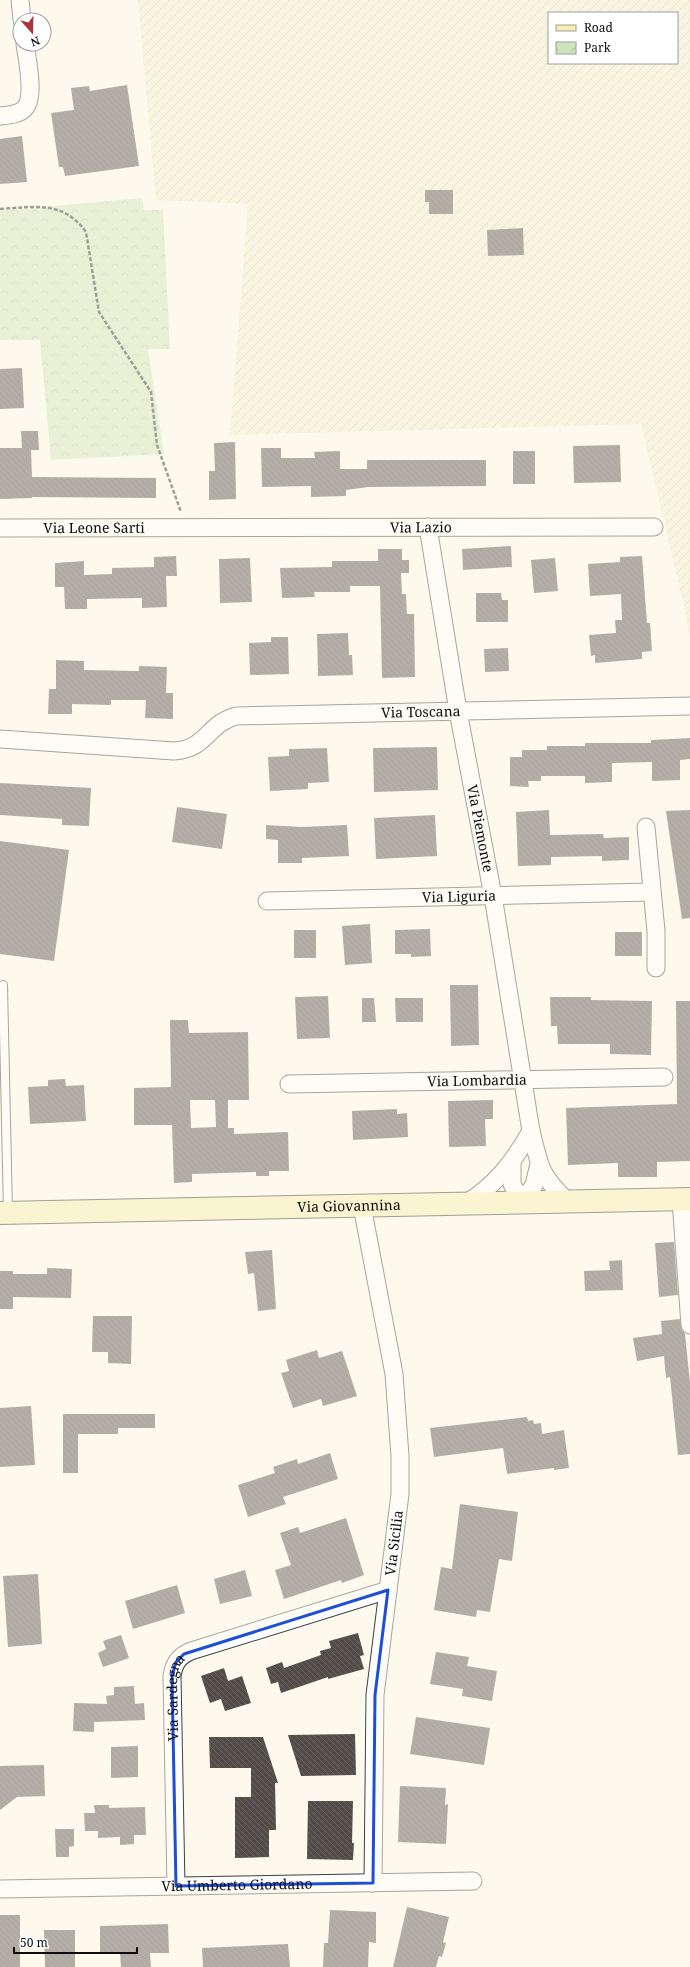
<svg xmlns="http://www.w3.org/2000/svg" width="690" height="1967" font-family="'Noto Serif',serif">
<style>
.farmland{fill:url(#farmland-furrows);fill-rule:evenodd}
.park{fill:url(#park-crowns)}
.building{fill:url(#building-back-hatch);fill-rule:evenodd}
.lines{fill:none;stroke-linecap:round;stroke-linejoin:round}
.lane-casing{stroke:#3f3f3f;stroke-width:10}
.street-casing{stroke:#3f3f3f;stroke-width:19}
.secondary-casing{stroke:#2e2e2e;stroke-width:24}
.path{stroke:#2e2e2e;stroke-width:2.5;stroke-dasharray:4 2;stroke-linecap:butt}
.lane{stroke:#fff;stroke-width:8}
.street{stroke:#fff;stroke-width:17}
.secondary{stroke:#f6edaf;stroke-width:22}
.marked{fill:none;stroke:#1d4ed8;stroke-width:3;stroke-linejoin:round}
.labels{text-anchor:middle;stroke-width:4;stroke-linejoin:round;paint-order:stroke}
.street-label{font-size:14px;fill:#0c0c0c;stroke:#fff}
</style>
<defs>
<pattern id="farmland-furrows" width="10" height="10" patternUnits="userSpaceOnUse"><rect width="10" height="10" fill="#f0edd0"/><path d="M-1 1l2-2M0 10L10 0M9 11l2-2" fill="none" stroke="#cdcab1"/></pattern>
<pattern id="park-crowns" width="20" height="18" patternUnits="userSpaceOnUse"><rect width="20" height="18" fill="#d0e4bb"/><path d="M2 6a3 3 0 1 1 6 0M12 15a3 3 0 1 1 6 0" fill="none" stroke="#b1c2a0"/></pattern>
<pattern id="building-back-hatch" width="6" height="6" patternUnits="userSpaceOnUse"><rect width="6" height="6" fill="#534d4a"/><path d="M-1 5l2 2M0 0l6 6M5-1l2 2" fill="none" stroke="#676260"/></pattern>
</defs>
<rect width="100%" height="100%" fill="#fdfaed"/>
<path class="farmland" d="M138,0H690V640L685,610L641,424L230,435L248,204L156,200ZM549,13H677V63H549Z"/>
<polygon class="park" points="142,198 144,210 163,210 170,349 148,349 164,454 51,460 40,340 0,340 0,211"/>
<g class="building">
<polygon points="127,85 139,166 65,176 63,167 59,167 51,113 74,110 71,88 89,86 90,91"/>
<polygon points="22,136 27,182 0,184 0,139"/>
<polygon points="425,190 453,190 453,214 429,214 429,202 425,202"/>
<polygon points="523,228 524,255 488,256 487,230"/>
<polygon points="22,368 24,408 0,409 0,369"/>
<polygon points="21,431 38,431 39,450 31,450 32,477 156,478 156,498 32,497 32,498 0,499 0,448 22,448"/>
<polygon points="235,442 236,499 209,500 209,471 215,471 214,443"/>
<polygon points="620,445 621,482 574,483 573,446"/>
<polygon points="261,448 281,448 281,458 315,458 314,452 340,451 340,469 367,469 367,460 486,460 486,486 368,487 346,490 346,496 311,497 311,486 262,487"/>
<rect x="513" y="451" width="22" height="33"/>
<polygon points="511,546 512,567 463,570 462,549"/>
<polygon points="378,549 402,549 402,560 409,560 409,573 401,573 402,594 406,594 407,614 414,614 415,677 382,678 380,586 350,586 350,592 314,592 315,597 282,598 280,568 332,567 332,561 378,561"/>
<polygon points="176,556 177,576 166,576 167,607 142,608 142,598 87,599 87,609 65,609 64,587 55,587 55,563 84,561 84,575 112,574 112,568 154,567 154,557"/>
<polygon points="642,556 647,623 650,623 652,651 642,652 642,659 595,663 595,655 591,656 589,635 616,633 615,620 622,620 621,594 590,596 588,564 620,562 620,557"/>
<polygon points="250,558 252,602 220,603 219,559"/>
<polygon points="555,558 558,591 534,593 531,560"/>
<polygon points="476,593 501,593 502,600 508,600 508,622 476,622"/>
<polygon points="348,633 349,655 352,655 353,675 318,676 317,634"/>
<polygon points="271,637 288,637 289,674 250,675 249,643 271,642"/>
<polygon points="508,648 509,671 485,672 484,649"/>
<polygon points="56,660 84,661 84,670 139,671 139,666 167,667 166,693 173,693 173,719 145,718 146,700 111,700 111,705 72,704 72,714 48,714 49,689 56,689"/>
<polygon points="690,738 690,759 680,760 680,780 652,781 652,762 612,763 612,782 585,783 585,776 541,776 541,781 528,781 529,787 510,786 510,757 522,757 522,750 547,750 547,746 585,746 585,743 651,743 651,740"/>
<polygon points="437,747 438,790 374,792 373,748"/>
<polygon points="327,748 329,782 308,783 308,789 270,791 268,757 289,756 289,749"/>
<polygon points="0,783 91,788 89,826 62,825 62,819 0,815"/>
<polygon points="177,807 227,814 222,849 172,842"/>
<polygon points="549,810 550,835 603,834 604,838 629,837 629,860 602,861 602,856 551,857 551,865 518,866 516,812"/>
<polygon points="690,810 690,918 682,919 666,811"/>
<polygon points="435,815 437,856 376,859 374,818"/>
<polygon points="266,825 302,827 347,825 349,856 302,858 302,863 278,863 278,840 266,839"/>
<polygon points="0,841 69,850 54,961 0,954"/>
<polygon points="370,924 372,963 345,965 342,926"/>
<polygon points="430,929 431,956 411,957 411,954 395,954 395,930"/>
<rect x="294" y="930" width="22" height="28"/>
<rect x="615" y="932" width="27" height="24"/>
<polygon points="450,985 478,985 479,1045 451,1046"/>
<polygon points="328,996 330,1038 297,1039 295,997"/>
<polygon points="550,997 591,997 591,1000 652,1001 651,1055 610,1054 610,1044 558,1044 557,1026 551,1026"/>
<polygon points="362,998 374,998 376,1022 362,1022"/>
<polygon points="395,998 423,998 423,1022 396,1022"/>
<polygon points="676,1001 690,1001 690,1161 657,1162 657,1177 618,1177 618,1163 568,1165 566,1108 677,1104"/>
<path d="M170,1020H188L189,1033L248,1032L249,1100H228V1128H234V1134L288,1132L289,1171H269V1176H256V1172L192,1174V1182L174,1183L172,1125H134V1088L171,1087ZM190,1100H215L216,1127L191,1128Z"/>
<polygon points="65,1079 66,1086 84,1085 86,1121 30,1124 28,1087 48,1086 48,1080"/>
<polygon points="493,1100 493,1119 485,1119 486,1146 449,1147 448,1101"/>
<polygon points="397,1109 397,1114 407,1113 408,1137 353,1140 352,1111"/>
<polygon points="674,1242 678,1295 659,1297 655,1243"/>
<polygon points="272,1250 276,1309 258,1311 254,1273 248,1274 245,1252"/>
<polygon points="622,1260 623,1290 585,1291 584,1271 610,1270 609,1261"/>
<polygon points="47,1268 72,1269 71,1298 13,1297 13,1309 0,1309 0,1271 13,1271 13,1274 47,1274"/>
<polygon points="93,1316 132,1316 131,1364 108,1363 108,1352 92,1352"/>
<polygon points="680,1319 682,1330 685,1334 690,1383 690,1454 678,1455 670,1377 666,1378 664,1356 637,1361 633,1338 662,1334 661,1321"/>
<polygon points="317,1350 319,1358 342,1351 357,1396 323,1406 321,1399 293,1408 281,1373 289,1371 286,1360"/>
<polygon points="31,1406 35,1465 0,1467 0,1408"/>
<polygon points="63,1414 155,1414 155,1428 118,1428 118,1434 78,1434 78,1473 63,1473"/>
<polygon points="527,1417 528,1421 533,1420 534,1424 541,1423 542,1434 564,1430 569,1468 554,1470 554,1468 507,1474 503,1448 434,1457 430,1428"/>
<polygon points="330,1453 338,1479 283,1497 286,1504 248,1517 238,1485 275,1473 273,1467 297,1459 298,1464"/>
<polygon points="460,1504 518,1512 512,1561 499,1559 490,1612 477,1610 476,1617 434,1610 441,1567 452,1569"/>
<polygon points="346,1518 364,1575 342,1583 341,1580 284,1599 275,1570 291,1565 280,1533 298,1527 300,1533"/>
<polygon points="245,1570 252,1596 220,1604 214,1579"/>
<polygon points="38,1574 42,1644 8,1647 3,1576"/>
<polygon points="177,1585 185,1613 133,1629 125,1601"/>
<polygon points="358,1633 364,1655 360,1656 364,1669 328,1679 328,1677 281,1693 278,1682 271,1684 266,1668 282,1662 284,1668 321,1655 320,1651 331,1648 329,1641"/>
<polygon points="121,1635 129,1658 103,1667 98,1653 106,1649 103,1641"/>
<polygon points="436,1652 469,1657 467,1666 497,1671 492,1701 462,1696 463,1689 430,1684"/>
<polygon points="224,1668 228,1681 242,1676 251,1703 225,1711 221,1699 210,1703 201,1676"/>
<polygon points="134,1686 135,1704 144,1703 145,1720 94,1722 94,1732 73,1731 74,1703 107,1704 106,1696 114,1695 114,1687"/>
<polygon points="416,1717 490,1728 484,1765 410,1754"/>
<polygon points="355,1734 356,1775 301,1776 288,1735"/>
<polygon points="209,1737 263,1737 278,1783 275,1783 276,1830 269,1830 269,1857 235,1858 235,1797 251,1797 251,1768 210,1768"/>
<polygon points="138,1746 138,1777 111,1778 111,1747"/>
<polygon points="44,1765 45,1796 17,1797 0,1810 0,1766"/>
<polygon points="400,1786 446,1788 445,1805 448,1804 446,1844 398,1842"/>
<polygon points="308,1801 353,1801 352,1843 354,1843 353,1860 307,1859"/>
<polygon points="94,1805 109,1805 109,1808 145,1807 146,1835 134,1835 134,1844 120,1845 120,1837 98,1838 98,1831 85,1831 84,1813 95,1813"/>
<polygon points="55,1829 74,1829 74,1846 69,1847 69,1857 56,1857"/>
<polygon points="407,1907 449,1917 443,1942 446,1943 442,1957 439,1956 436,1967 393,1967"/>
<polygon points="330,1910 376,1912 376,1943 369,1942 368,1967 323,1967 324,1943 328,1943"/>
<rect x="0" y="1915" width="20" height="52"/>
<polygon points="168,1924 169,1953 150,1953 151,1967 121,1967 120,1953 100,1953 100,1926"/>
<polygon points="44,1930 75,1930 75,1967 45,1967"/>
<polygon points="288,1944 290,1967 203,1967 202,1948"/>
</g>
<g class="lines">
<defs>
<polyline id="lane" points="3,985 8,1212"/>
<g id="street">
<polyline points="20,0 22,20"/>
<path d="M0,116C8,115 18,115 24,109C36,98 27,59 25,44"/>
<path id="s1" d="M428,527L458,711L493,896L531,1131C540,1168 540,1175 568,1202"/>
<path id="s2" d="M0,528L654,527"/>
<path id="s3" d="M0,739L174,751C208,749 208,722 237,716L690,706"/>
<polyline points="646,827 656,931 656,968"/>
<path id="s4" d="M267,901L652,892"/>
<path id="s5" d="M289,1084L664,1077"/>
<polyline points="512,1162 512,1184 522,1203 534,1185 539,1164"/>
<polyline points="681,1200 690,1325"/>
<path d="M465,1204C495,1186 514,1161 531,1131"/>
<polyline points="362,1206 394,1374 400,1456 400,1494 375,1695 373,1883"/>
<path id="s6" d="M176,1886L172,1676C174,1663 179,1656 191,1651L388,1590"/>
<path id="s7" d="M0,1889L473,1881"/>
</g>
<g id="secondary">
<path id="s8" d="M0,1213L690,1199"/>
</g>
</defs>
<use href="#lane" class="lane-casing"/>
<use href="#street" class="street-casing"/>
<use href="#secondary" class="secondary-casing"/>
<path class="path" d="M0,209C35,207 63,200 86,232L99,312L151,392L157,445L181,512"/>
<use href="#lane" class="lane"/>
<use href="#street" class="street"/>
<use href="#secondary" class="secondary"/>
</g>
<path d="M0 0H690V1967H0ZM388,1590L375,1695L373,1883L176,1886L172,1676L176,1662L184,1654Z" fill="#fdfaed" fill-opacity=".55" fill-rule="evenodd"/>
<path class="marked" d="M388,1590L375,1695L373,1883L176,1886L172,1676L176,1662L184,1654Z"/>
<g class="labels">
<g class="street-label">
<text dy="5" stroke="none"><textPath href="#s2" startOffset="421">Via Lazio</textPath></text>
<text dy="5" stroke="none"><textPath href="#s2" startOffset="94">Via Leone Sarti</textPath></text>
<text dy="5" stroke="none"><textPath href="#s3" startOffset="432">Via Toscana</textPath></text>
<text dy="5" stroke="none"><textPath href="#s1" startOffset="306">Via Piemonte</textPath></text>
<text dy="5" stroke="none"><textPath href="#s4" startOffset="192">Via Liguria</textPath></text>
<text dy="5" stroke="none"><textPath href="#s5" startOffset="188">Via Lombardia</textPath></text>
<text dy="5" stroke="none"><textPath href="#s8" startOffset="349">Via Giovannina</textPath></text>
<text transform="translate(394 1543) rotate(-83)" y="5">Via Sicilia</text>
<text dy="5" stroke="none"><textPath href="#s6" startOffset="189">Via Sardegna</textPath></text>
<text dy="5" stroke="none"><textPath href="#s7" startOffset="237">Via Umberto Giordano</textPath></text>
</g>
</g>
<rect x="548" y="12" width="130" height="52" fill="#ffffff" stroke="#9e9e9e"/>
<rect x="556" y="25" width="20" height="6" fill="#f6edaf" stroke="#9e9e9e"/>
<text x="584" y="32" font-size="12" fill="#0c0c0c">Road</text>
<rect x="556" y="42" width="20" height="12" fill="url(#park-crowns)" stroke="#9e9e9e"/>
<text x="584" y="52" font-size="12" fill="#0c0c0c">Park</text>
<g transform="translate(32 32) rotate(160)"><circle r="19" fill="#ffffff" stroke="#9e9e9e"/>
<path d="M0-3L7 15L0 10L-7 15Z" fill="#ad333b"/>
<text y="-6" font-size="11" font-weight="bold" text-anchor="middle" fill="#0c0c0c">N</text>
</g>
<path d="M14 1947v6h123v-6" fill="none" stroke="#0c0c0c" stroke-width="2"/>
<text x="20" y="1947" font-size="12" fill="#0c0c0c" stroke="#ffffff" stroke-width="3" paint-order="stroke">50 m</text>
</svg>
